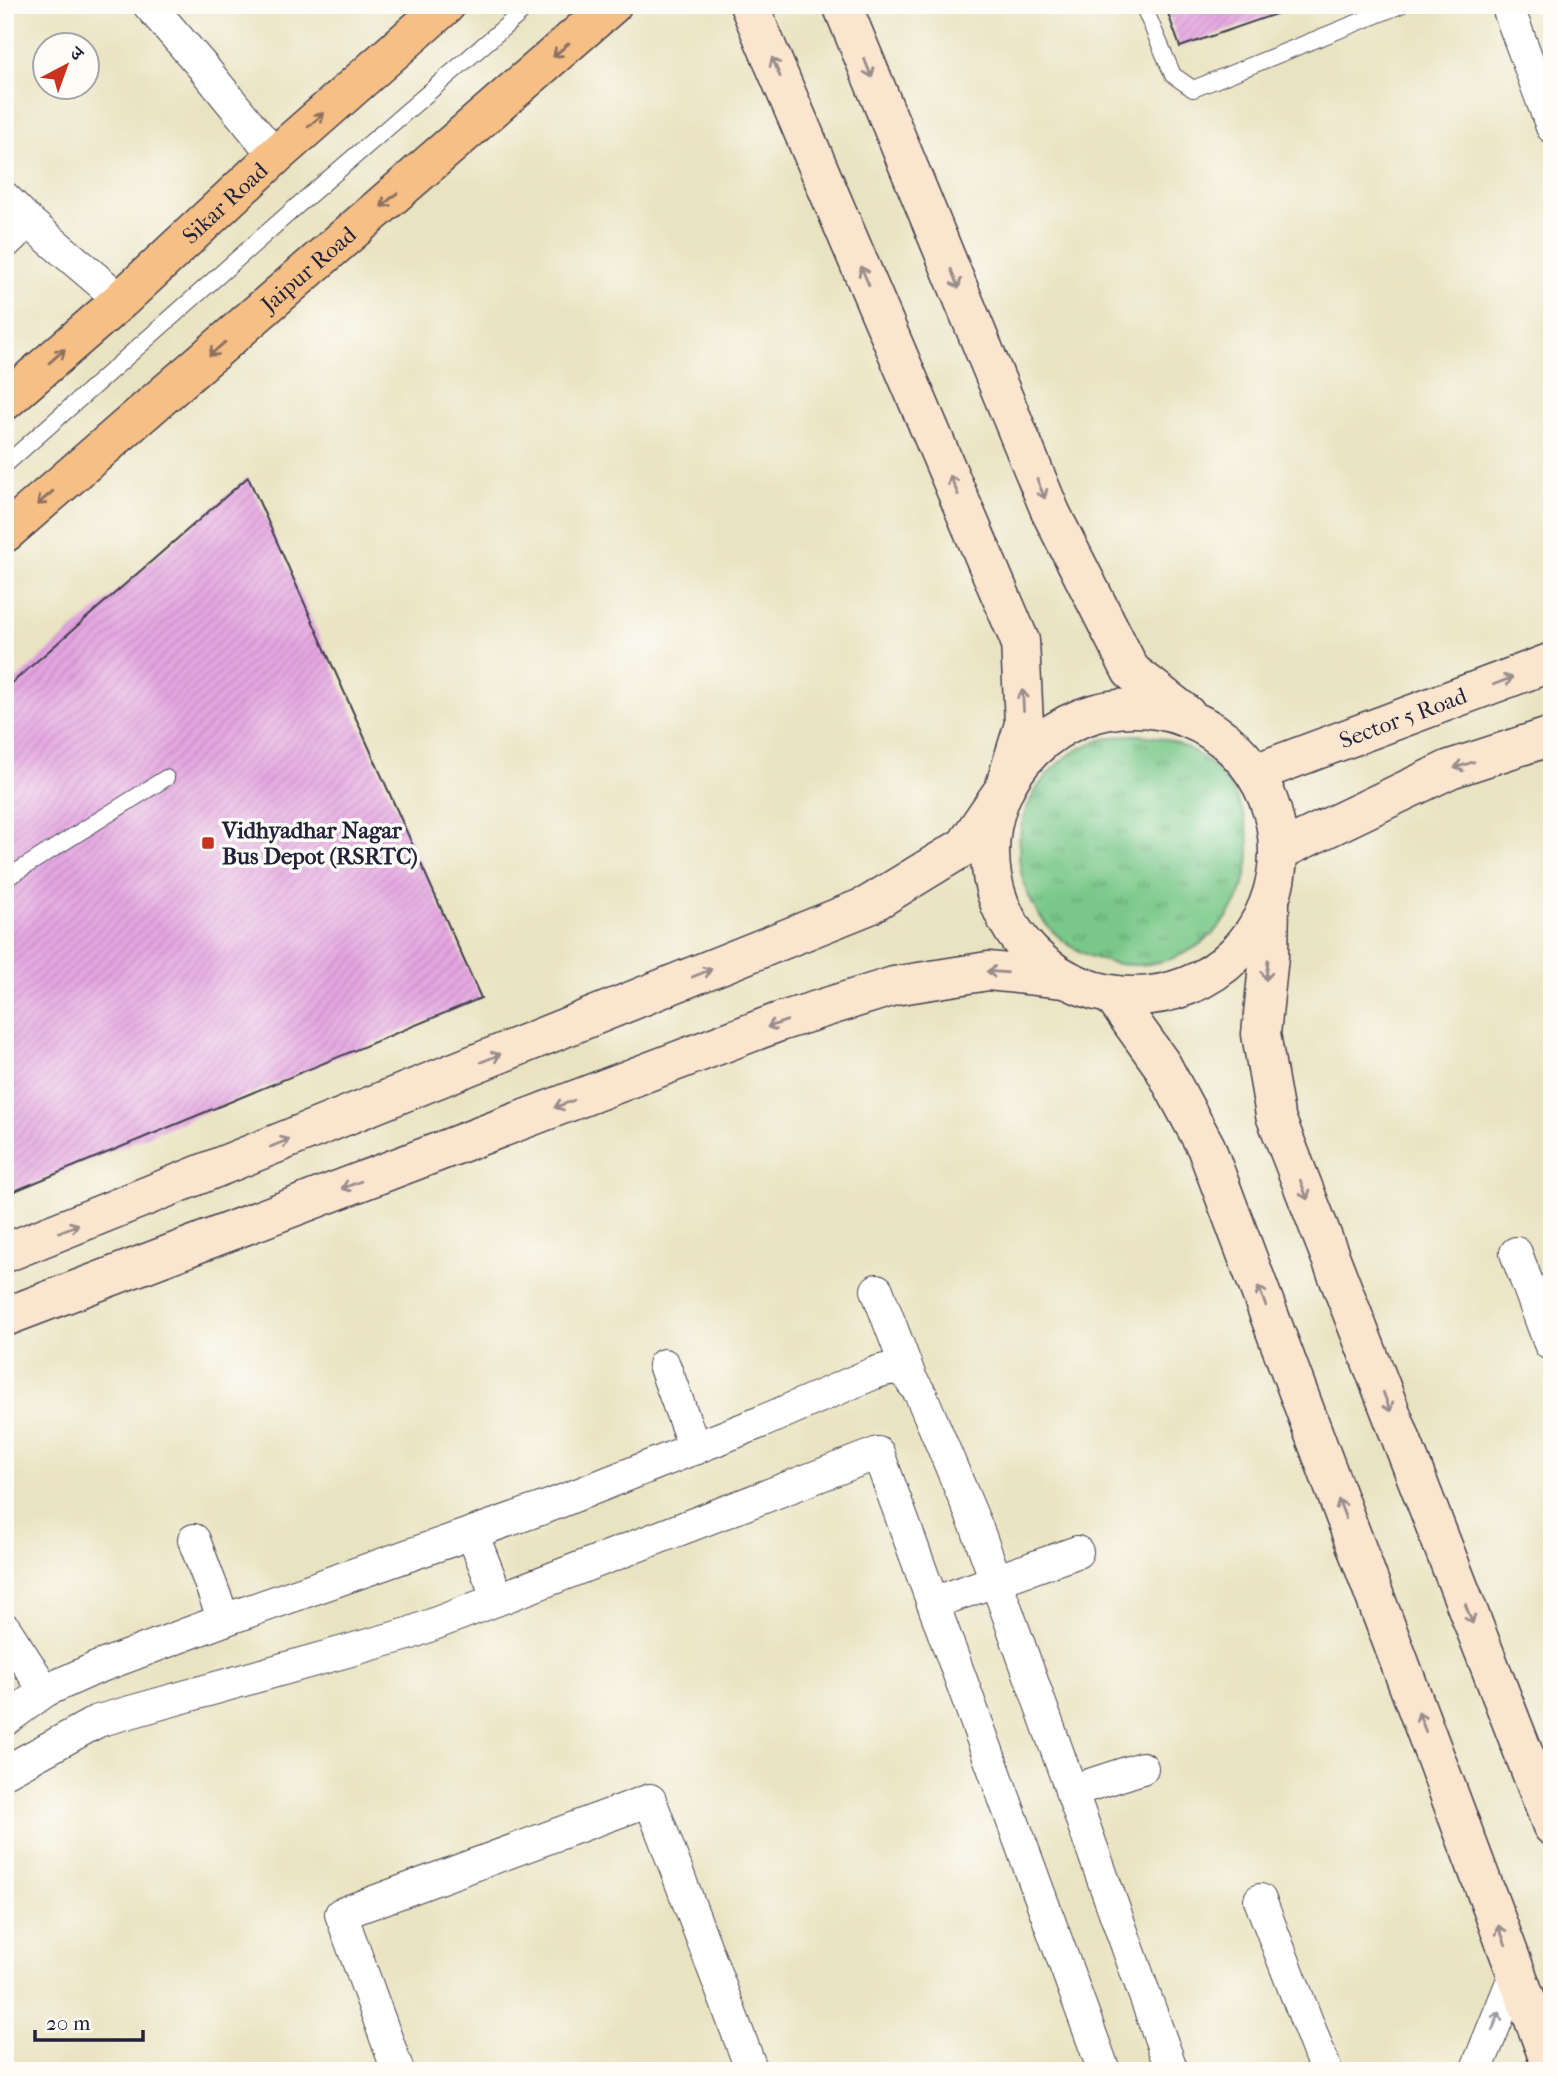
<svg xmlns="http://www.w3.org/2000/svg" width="1557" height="2076" font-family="'IM FELL French Canon','Noto Serif Devanagari',serif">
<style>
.grass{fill:url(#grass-tufts);stroke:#4e7562;stroke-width:2}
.building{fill:url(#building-hatch)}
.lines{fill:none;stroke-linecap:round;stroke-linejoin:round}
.lane-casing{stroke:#403f4f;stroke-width:18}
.street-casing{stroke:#403f4f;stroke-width:34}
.secondary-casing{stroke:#403f4f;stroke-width:41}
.primary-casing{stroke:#403f4f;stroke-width:41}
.lane{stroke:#fff;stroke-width:16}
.street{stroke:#fff;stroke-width:32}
.secondary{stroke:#fbe5cf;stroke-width:38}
.primary{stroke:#f5bf86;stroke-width:38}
.oneway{stroke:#8c7060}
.oneway2{stroke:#998d8c}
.oneway3{stroke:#9c9ca7}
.poi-dot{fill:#c8321e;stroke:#fdfcf7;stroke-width:2.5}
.labels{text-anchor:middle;stroke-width:7;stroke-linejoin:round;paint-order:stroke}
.street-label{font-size:23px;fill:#22223b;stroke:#fdfcf7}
.poi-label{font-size:23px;font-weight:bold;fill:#22223b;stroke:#fdfcf7;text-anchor:start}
</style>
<defs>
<pattern id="grass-tufts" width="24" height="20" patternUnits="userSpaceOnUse" patternTransform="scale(1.75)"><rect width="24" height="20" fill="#79c889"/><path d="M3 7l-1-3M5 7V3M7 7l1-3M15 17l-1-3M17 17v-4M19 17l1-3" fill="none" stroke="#63a271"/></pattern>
<pattern id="building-hatch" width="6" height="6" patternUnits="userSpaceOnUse" patternTransform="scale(1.75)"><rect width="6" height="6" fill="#e4a5e0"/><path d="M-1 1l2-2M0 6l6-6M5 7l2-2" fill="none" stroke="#c38ec1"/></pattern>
</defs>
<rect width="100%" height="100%" fill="#fdfcf7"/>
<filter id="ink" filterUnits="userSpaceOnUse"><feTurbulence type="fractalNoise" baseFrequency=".0143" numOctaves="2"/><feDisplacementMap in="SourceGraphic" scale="14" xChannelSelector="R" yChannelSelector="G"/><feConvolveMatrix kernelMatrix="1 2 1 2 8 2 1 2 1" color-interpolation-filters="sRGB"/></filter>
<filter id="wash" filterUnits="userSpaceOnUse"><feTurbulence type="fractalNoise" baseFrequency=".00686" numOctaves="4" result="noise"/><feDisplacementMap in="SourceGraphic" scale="28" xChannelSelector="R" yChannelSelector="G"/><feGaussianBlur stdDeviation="1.57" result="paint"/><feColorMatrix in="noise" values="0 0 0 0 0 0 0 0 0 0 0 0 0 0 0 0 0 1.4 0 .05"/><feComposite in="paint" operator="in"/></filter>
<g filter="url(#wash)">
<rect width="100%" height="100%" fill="#eae3c1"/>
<circle class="grass" cx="1134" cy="850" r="115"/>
<g id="blocks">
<g class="building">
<polygon points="1165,5 1298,5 1299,6 1180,47"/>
<polygon points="248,477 481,998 5,1195 5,689"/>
</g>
</g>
</g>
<g filter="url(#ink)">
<use href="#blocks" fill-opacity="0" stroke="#403f4f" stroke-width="2"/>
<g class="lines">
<defs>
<g id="lane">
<polyline points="1143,5 1173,75 1193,89 1401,5"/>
<polyline points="5,465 297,206 530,5"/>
<polyline points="5,879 166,778"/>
</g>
<g id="street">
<polyline points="149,5 202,66 275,156"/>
<polyline points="1507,5 1552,127"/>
<polyline points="5,198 28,221 121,300"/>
<polyline points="5,243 28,221"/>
<polyline points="1516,1253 1550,1344 1552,1343"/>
<polyline points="877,1290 912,1382"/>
<polyline points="664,1365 695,1449"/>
<polyline points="472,1533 498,1599"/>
<polyline points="194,1540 224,1620"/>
<polyline points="933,1603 1077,1552"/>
<polyline points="5,1629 45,1691"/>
<path d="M5,1720L45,1691L96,1668L224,1620L549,1506L761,1422L872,1374C902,1363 905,1370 921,1395L977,1528L1172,2071"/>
<polyline points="5,1772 98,1721 408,1634 878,1453 1104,2071"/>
<polyline points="1071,1791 1142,1768"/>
<polyline points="1260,1900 1326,2071"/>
<polyline points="398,2071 341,1914 650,1800 752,2071"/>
<polyline points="1476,2071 1516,1972"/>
</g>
<g id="secondary">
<polyline points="842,5 1051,513 1131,671 1186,714"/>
<circle cx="1134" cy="852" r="144"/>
<path id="s1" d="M1255,773L1552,662"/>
<polyline points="1279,851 1450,769 1552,736"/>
<polyline points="1270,901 1269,956 1261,1034 1275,1115 1552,1826"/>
<polyline points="1112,995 1162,1065 1206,1147 1552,2068"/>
<polyline points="5,1253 867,906 965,846 1004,789 1024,724 1020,641 749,5"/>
<polyline points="5,1317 779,1022 894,986 988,971 1065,979"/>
</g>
<g id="primary">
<path id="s2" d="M5,401L121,300L275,156L446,5"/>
<path id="s3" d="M5,533L612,5"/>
</g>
</defs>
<use href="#lane" class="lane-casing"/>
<use href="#street" class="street-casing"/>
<use href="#secondary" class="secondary-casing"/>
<use href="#primary" class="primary-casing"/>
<use href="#lane" class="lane"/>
<use href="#street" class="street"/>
<use href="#secondary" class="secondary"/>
<use href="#primary" class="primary"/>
</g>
<defs><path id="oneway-shaft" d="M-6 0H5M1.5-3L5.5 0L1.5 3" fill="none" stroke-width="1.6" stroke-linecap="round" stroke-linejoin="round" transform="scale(1.75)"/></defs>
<g class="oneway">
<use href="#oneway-shaft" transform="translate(561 50) rotate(139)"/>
<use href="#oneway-shaft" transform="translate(316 120) rotate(-41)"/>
<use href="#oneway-shaft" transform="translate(389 200) rotate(139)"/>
<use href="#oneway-shaft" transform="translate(217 349) rotate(139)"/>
<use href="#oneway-shaft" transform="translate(57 356) rotate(-41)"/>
<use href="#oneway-shaft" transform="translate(45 498) rotate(139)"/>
</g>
<g class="oneway2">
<use href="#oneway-shaft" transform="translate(776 67) rotate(-113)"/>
<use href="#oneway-shaft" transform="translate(868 68) rotate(68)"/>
<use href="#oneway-shaft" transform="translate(865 276) rotate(-113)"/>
<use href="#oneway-shaft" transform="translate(955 279) rotate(68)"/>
<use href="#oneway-shaft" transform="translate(954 485) rotate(-113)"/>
<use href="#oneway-shaft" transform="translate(1041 489) rotate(68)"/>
<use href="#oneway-shaft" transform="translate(1503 681) rotate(-21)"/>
<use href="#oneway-shaft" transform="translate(1023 700) rotate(-93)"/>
<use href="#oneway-shaft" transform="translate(1464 765) rotate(162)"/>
<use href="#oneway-shaft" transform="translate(1267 970) rotate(96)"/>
<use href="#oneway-shaft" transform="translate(997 972) rotate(-176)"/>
<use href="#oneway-shaft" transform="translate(702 973) rotate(-22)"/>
<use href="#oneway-shaft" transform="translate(777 1024) rotate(161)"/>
<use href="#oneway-shaft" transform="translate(491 1058) rotate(-22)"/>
<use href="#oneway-shaft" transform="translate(564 1104) rotate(159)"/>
<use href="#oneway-shaft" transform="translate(280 1143) rotate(-22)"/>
<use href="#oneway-shaft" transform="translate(351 1185) rotate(159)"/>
<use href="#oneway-shaft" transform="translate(1304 1190) rotate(69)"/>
<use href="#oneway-shaft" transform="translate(69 1228) rotate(-22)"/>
<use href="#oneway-shaft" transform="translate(1262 1296) rotate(-111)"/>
<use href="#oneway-shaft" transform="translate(1387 1402) rotate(69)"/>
<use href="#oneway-shaft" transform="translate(1342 1509) rotate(-111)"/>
<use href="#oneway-shaft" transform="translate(1469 1614) rotate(69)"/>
<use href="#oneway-shaft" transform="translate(1422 1722) rotate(-111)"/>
<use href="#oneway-shaft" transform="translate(1502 1935) rotate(-111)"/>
</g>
<use class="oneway3" href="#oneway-shaft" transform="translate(1496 2021) rotate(-68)"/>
</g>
<rect class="poi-dot" x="201" y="836" width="14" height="14" rx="3.5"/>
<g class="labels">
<g class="street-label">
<text dy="8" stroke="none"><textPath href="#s2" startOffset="296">Sikar Road</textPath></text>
<text dy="8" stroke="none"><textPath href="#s3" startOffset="402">Jaipur Road</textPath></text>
<text dy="8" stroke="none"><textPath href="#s1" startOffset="158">Sector 5 Road</textPath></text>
</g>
<g class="poi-label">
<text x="222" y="838">Vidhyadhar Nagar<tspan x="222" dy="26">Bus Depot (RSRTC)</tspan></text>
</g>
</g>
<rect width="1557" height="2076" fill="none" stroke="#fdfcf7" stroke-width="28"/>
<g transform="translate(66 66) rotate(41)"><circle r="33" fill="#fdfcf7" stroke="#a5a5ac" stroke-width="2"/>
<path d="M0-5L12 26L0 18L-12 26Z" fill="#c8321e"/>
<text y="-10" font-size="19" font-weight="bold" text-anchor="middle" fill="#22223b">उ</text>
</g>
<path d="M35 2030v10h108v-10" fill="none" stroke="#22223b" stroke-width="3.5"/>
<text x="46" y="2030" font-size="21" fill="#22223b" stroke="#fdfcf7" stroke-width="5" paint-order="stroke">20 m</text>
</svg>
